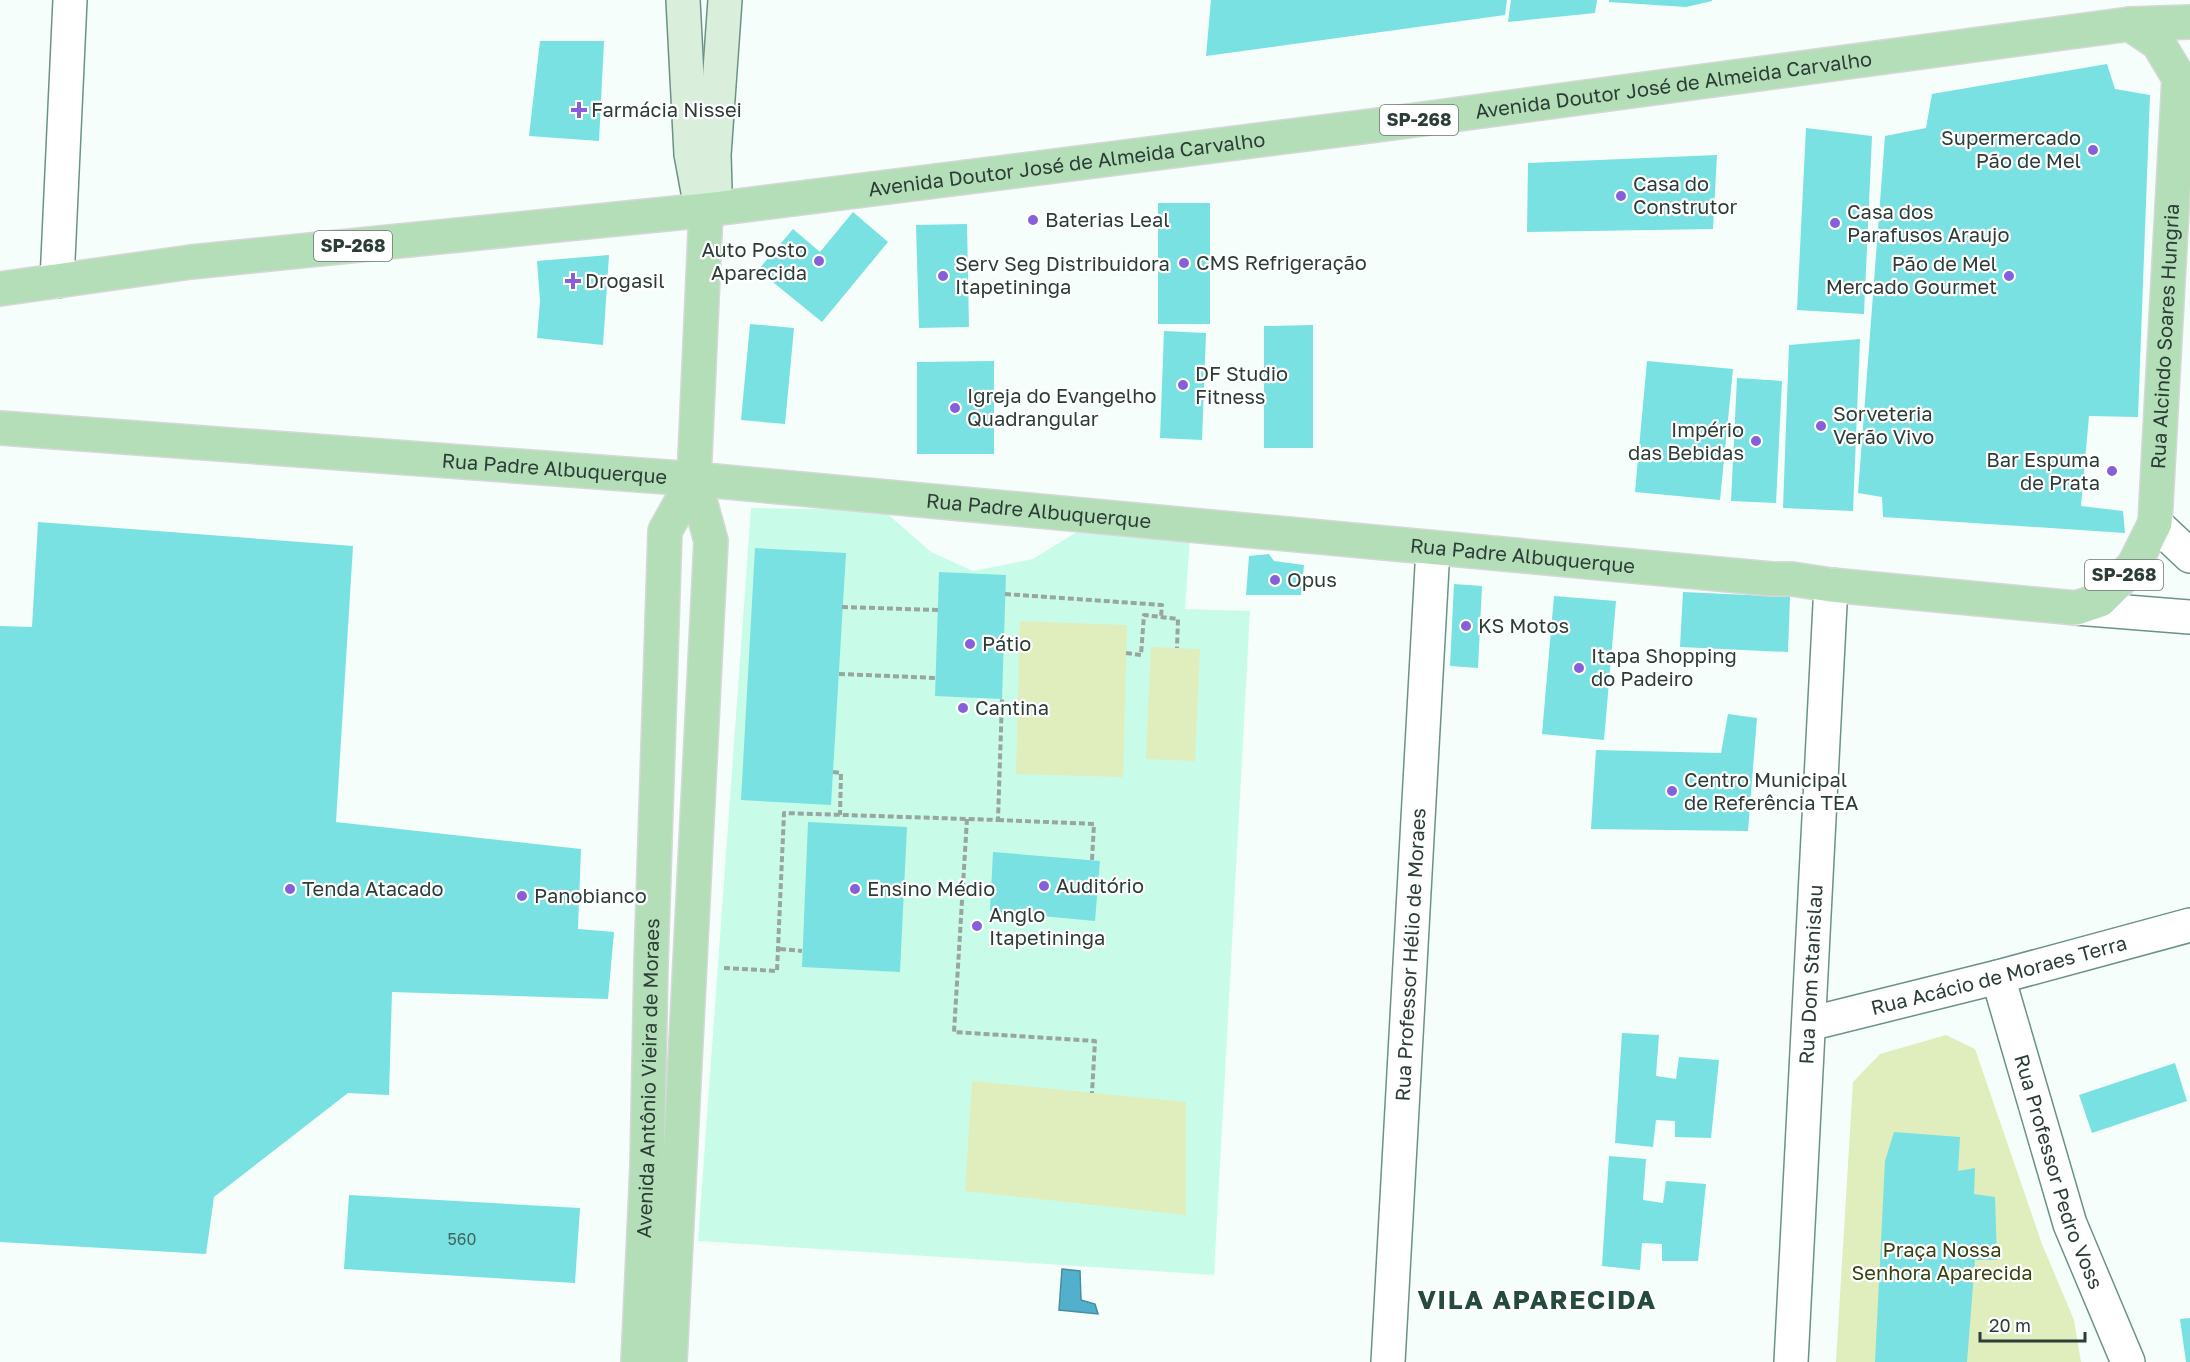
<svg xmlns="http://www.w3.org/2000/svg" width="2190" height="1362" font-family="'Golos Text',sans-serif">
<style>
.built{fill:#c8fce9}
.green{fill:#dfeebc}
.water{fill:#52b0cc;stroke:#478e9f;stroke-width:1.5}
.building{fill:#79e1e1}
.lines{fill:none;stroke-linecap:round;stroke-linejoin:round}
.minor-casing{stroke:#6b9385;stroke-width:36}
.secondary-casing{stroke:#6b9385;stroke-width:36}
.primary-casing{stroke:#d5d8d7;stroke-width:36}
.path{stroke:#98a5a0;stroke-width:4;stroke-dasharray:6 3;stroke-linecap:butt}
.minor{stroke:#fff;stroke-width:33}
.secondary{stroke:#d9eedb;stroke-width:33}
.primary{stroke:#b3deb7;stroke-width:33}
.poi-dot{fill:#8660da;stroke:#fff;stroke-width:2}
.labels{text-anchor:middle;stroke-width:4.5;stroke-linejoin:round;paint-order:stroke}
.number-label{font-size:16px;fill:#3f6662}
.shield{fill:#fff;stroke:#6b7773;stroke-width:1.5}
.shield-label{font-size:18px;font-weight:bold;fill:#2c3d37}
.street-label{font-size:20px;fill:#2c3d37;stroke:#fff}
.poi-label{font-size:20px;fill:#2c3d37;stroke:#fff;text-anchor:start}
.park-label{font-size:20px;fill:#37430f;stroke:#fff}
.district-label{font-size:26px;font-weight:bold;letter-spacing:1.5px;fill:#254a3e;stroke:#fff}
</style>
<rect width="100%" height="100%" fill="#f5fefa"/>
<polygon class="built" points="751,508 883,510 931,552 973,571 1033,559 1080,530 1190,539 1185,609 1250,611 1214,1275 698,1241"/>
<g class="green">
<polygon points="1020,621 1127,625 1123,777 1016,774"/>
<polygon points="1151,647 1200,649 1195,761 1146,759"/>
<polygon points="1946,1035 1975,1049 2042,1244 2074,1320 2081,1362 1836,1362 1853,1082 1880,1054"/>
<polygon points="972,1081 1186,1102 1186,1215 965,1191"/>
</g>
<polygon class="water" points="1062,1269 1080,1271 1081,1300 1095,1304 1098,1314 1059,1310"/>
<g class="building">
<polygon points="1211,0 1507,0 1505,15 1206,56"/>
<polygon points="1511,0 1597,0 1595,13 1508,22"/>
<polygon points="1609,0 1712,0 1712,1 1686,7 1609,2"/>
<polygon points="540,41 604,41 599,141 529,136"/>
<polygon points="2107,64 2115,89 2150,95 2138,417 2089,416 2081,506 2123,511 2125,533 1883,517 1882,497 1858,493 1885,136 1926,128 1932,94"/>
<polygon points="1806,128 1872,136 1864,314 1797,310"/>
<polygon points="1717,155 1713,229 1527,232 1528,163"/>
<rect x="1158" y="203" width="52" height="121"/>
<polygon points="853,212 888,242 822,322 758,270 793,229 820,252"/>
<polygon points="967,224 969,327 919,328 916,225"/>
<polygon points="609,255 603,345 537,338 540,301 537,261"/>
<polygon points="750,324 794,328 785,424 741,420"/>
<polygon points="1313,325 1313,448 1264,448 1264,326"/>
<polygon points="1164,331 1206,333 1202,440 1160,438"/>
<polygon points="1860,339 1853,511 1783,508 1789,345"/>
<polygon points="994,361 994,454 917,454 917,362"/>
<polygon points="1647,361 1733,369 1720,500 1635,492"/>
<polygon points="1737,378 1782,381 1776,503 1731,501"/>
<polygon points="38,522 353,546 336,822 581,849 578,929 614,932 608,999 392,992 389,1095 348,1093 214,1197 206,1254 0,1242 0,626 32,627"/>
<polygon points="755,548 846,553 831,805 741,800"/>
<polygon points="1269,554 1274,561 1304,565 1301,595 1246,595 1249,556"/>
<polygon points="939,572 1006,575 1002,699 935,696"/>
<polygon points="1454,584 1482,586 1478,668 1450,666"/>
<polygon points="1683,592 1790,597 1788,652 1680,647"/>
<polygon points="1554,596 1616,601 1604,740 1542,734"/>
<polygon points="1728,714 1757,718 1748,831 1591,829 1596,750 1721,753"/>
<polygon points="808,822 907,827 900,972 802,967"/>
<polygon points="993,852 1100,861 1095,921 990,911"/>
<polygon points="1622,1033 1659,1035 1656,1076 1676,1079 1679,1057 1719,1060 1711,1138 1675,1137 1675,1121 1656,1120 1653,1147 1615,1143"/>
<polygon points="2175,1063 2187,1101 2092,1133 2079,1095"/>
<polygon points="1894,1132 1960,1137 1958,1171 1975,1168 1974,1194 1995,1197 1997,1260 1975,1260 1967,1362 1875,1362 1885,1161"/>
<polygon points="1609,1156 1646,1159 1643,1200 1663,1203 1666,1181 1706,1184 1698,1261 1662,1261 1662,1244 1642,1243 1640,1270 1602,1266"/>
<polygon points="349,1195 580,1208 575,1283 344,1269"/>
<polygon points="2190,1318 2190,1362 2186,1362 2180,1319"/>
</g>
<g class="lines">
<defs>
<g id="minor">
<polyline points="57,281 70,0"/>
<polyline points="2155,523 2190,556"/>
<polyline points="2076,608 2190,617"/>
<path id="s1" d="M1998,977L2070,1224L2128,1362"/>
<path id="s2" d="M1809,1024L1998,977L2190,925"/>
<path id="s3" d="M1388,1362L1433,548"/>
<path id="s4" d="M1791,1362L1831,585"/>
</g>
<g id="secondary">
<polyline points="683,0 691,154 698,192 706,210"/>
<polyline points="711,198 715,188 714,155 725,0"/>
</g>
<g id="primary">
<path id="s5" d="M0,289L191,262L706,210L1378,125L2130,24L2190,22"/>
<path id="s6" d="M0,428L694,479L1772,579H1792L1831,585L2076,608L2100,600L2117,583L2134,565L2155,523L2179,78L2158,43L2130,24"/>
<path id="s7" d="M638,1362L647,1166L651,964L665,531L694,479"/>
<polyline points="670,1362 711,541 694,479 706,210"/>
</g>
</defs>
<use href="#minor" class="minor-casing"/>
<use href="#secondary" class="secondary-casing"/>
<use href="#primary" class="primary-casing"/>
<g class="path">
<polyline points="1005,594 1162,605 1161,617"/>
<polyline points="842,607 938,610"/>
<polyline points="1126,653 1141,655 1144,615 1178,619 1177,648"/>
<polyline points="839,674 936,678"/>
<polyline points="833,772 841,773 840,815"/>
<polyline points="967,819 954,1032 1095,1041 1092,1093"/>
<polyline points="998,820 1094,824 1092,860"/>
<polyline points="780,949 802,951"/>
<polyline points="724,968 777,971 784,813 998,820 1002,699"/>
</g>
<use href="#minor" class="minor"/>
<use href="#secondary" class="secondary"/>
<use href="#primary" class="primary"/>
</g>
<g class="poi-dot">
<path d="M576 101h6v6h6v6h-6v6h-6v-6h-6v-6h6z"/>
<circle cx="2093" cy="150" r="6"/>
<circle cx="1621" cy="196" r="6"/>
<circle cx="1033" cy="220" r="6"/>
<circle cx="1835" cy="223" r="6"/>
<circle cx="819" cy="261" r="6"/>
<circle cx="1184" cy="263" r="6"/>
<circle cx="943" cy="276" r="6"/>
<circle cx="2009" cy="276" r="6"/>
<path d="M570 272h6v6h6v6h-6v6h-6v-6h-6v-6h6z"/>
<circle cx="1183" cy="385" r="6"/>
<circle cx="955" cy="408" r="6"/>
<circle cx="1821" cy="426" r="6"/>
<circle cx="1756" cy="441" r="6"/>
<circle cx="2112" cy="471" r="6"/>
<circle cx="1275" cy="580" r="6"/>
<circle cx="1466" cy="626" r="6"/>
<circle cx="970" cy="644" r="6"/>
<circle cx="1579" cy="668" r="6"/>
<circle cx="963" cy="708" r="6"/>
<circle cx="1672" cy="791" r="6"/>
<circle cx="1044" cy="886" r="6"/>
<circle cx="290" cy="889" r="6"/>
<circle cx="855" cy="889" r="6"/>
<circle cx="522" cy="896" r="6"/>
<circle cx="977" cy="926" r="6"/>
</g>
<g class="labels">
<g class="number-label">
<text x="462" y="1245">560</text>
</g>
<g class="shield">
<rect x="1380" y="105" width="78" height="30" rx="4.5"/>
<rect x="314" y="231" width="78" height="30" rx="4.5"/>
<rect x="2085" y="560" width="78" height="30" rx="4.5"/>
</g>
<g class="shield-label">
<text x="1419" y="126">SP-268</text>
<text x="353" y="252">SP-268</text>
<text x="2124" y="581">SP-268</text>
</g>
<g class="street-label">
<text dy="7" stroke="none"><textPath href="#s5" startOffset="1686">Avenida Doutor José de Almeida Carvalho</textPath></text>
<text dy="7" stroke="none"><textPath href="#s5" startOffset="1074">Avenida Doutor José de Almeida Carvalho</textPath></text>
<text dy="7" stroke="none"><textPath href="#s6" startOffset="2392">Rua Alcindo Soares Hungria</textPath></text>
<text dy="7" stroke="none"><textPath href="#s6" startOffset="556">Rua Padre Albuquerque</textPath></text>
<text dy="7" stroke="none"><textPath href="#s6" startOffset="1042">Rua Padre Albuquerque</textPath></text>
<text dy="7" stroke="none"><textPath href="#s6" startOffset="1528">Rua Padre Albuquerque</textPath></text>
<text dy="7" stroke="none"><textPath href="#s3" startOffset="408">Rua Professor Hélio de Moraes</textPath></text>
<text dy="7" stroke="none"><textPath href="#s4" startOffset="388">Rua Dom Stanislau</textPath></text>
<text dy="7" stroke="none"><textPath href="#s2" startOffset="196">Rua Acácio de Moraes Terra</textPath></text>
<text dy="7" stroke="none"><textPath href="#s7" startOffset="284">Avenida Antônio Vieira de Moraes</textPath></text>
<text dy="7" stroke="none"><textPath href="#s1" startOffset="204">Rua Professor Pedro Voss</textPath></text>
</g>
<g class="poi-label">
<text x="591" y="117">Farmácia Nissei</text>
<text x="2081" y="145" text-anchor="end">Supermercado<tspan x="2081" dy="23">Pão de Mel</tspan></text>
<text x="1633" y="191">Casa do<tspan x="1633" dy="23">Construtor</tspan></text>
<text x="1847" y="219">Casa dos<tspan x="1847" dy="23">Parafusos Araujo</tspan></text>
<text x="1045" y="227">Baterias Leal</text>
<text x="807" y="257" text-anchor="end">Auto Posto<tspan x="807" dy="23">Aparecida</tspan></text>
<text x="1196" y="270">CMS Refrigeração</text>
<text x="955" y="271">Serv Seg Distribuidora<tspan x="955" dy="23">Itapetininga</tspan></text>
<text x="1997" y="271" text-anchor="end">Pão de Mel<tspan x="1997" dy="23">Mercado Gourmet</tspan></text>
<text x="585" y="288">Drogasil</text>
<text x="1195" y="381">DF Studio<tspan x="1195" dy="23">Fitness</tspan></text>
<text x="967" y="403">Igreja do Evangelho<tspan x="967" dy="23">Quadrangular</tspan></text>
<text x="1833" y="421">Sorveteria<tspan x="1833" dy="23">Verão Vivo</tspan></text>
<text x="1744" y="437" text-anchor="end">Império<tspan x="1744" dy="23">das Bebidas</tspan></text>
<text x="2100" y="467" text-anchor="end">Bar Espuma<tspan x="2100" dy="23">de Prata</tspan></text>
<text x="1287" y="587">Opus</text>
<text x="1478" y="633">KS Motos</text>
<text x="982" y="651">Pátio</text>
<text x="1591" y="663">Itapa Shopping<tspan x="1591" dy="23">do Padeiro</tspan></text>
<text x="975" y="715">Cantina</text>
<text x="1684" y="787">Centro Municipal<tspan x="1684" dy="23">de Referência TEA</tspan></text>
<text x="1056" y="893">Auditório</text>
<text x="302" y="896">Tenda Atacado</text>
<text x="867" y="896">Ensino Médio</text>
<text x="534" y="903">Panobianco</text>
<text x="989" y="922">Anglo<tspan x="989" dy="23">Itapetininga</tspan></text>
</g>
<g class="park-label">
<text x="1942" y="1257">Praça Nossa<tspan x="1942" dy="23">Senhora Aparecida</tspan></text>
</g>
<g class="district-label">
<text x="1537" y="1309">VILA APARECIDA</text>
</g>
</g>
<path d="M1980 1332v9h105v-9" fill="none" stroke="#2c3d37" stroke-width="3"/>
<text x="1989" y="1332" font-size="18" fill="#2c3d37" stroke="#ffffff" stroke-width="4.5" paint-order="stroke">20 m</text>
</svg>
